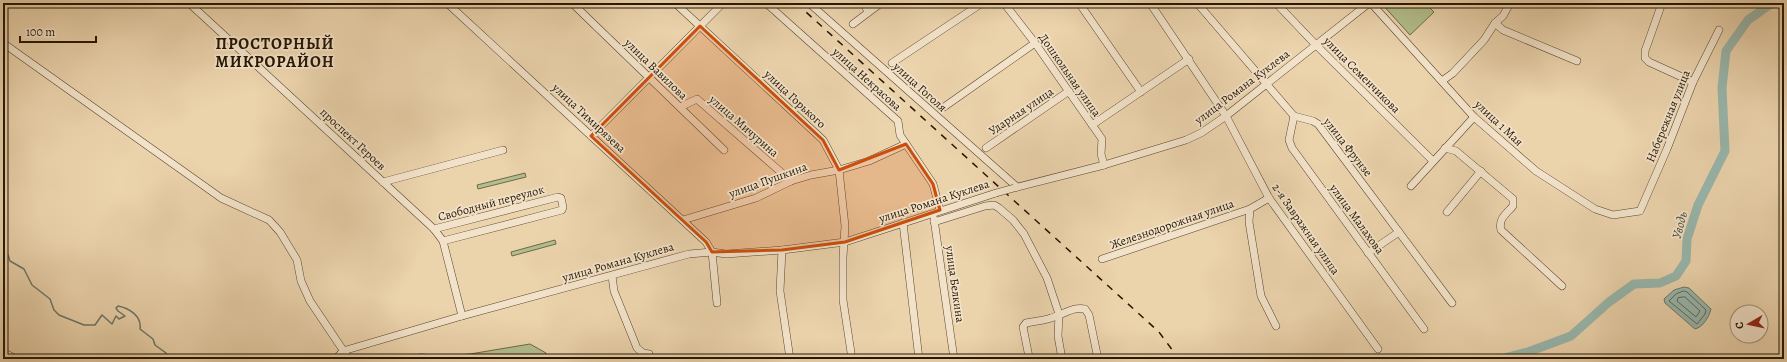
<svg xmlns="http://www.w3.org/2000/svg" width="1787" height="362" font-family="Alegreya,serif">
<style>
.green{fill:#b2be8d;stroke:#6c6a48}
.water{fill:#98b7ad;stroke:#6a7769}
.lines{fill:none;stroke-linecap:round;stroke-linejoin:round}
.shore{stroke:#5e6658;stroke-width:1}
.stream{stroke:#6a7769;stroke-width:1.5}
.river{stroke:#98b7ad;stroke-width:9}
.minor-casing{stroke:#56452d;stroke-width:8}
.minor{stroke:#f2e2c9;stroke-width:7}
.rail{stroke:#251603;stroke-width:1.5;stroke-dasharray:7 7;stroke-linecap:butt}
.minor-bridge-casing{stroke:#56452d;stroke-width:8;stroke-linecap:butt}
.minor-bridge{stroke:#f2e2c9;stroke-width:7}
.marked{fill:#cb4f0b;fill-opacity:0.2;stroke:#cb4f0b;stroke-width:3;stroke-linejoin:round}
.labels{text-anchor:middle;stroke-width:3.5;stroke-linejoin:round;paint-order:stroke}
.street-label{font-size:12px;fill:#251603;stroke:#f2e2c9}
.water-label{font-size:13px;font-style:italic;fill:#4d4e3e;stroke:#f2e2c9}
.district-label{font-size:16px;font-weight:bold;letter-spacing:1px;fill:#251603;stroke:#f2e2c9}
</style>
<rect width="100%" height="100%" fill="#ebd3ac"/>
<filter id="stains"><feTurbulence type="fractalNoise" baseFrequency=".005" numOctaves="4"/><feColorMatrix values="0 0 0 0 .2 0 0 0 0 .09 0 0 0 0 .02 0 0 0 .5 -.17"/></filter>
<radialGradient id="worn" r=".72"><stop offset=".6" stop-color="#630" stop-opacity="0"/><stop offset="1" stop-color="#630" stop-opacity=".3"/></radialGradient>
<g class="green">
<polygon points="1381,3 1429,3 1430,8 1434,12 1410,35"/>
<polygon points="525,173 526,177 478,189 477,185"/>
<polygon points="555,240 556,244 512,256 511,252"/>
<polygon points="530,344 546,353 547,359 382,359 421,354 445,356 470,354"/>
</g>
<path class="water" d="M1684,287L1689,288L1711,309C1709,317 1703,327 1695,329L1665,303L1664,299L1674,290Z"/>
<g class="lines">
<g class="shore">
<polygon points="1684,291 1687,292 1706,310 1705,314 1697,324 1669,301 1676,294"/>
<polygon points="1685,297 1700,311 1696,317 1677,301 1678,298"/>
</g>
<g class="stream">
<path d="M3,245L8,255L10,261L24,269L32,285L50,299L54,310L59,315L84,325H95L102,315L112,324L116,316L119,319L125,316L118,311L116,308L118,306C129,308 142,316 140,329L153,339L155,345L166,353L167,359"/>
<polyline points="174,359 184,359"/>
</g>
<polyline class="river" points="1500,359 1528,352 1571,336 1609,302 1634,284 1660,283 1676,276 1686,261 1687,239 1698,205 1725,151 1722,88 1726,51 1748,20 1772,3"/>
<defs>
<g id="minor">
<polyline points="189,3 434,229 443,241 462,316"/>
<polyline points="447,3 706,242 712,252 717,303"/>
<polyline points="572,3 724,150"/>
<polyline points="675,3 823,140 839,170 845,226 843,257 843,300 852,359"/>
<polyline points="766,3 898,121 900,135 933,184 940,210"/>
<polyline points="809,3 1017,187"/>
<polyline points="864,3 868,12"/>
<polyline points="1004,3 1035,43 1102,139 1101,154 1104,165"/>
<polyline points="1079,3 1141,92"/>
<polyline points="1150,3 1226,116 1269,198 1378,349"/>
<polyline points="1197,3 1294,116 1313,121 1318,124 1452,303"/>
<polyline points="1276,3 1315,44 1433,161"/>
<polyline points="1371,3 1474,117 1536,171 1595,209 1613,215 1640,211 1667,149 1693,82 1719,30"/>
<polyline points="1662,3 1645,51 1645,58 1649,62 1693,82"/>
<polyline points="1495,23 1503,30 1577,61"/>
<polyline points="853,24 881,3"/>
<polyline points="3,43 221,198 269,220 280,232 297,260 301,281 310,301 349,359"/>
<polyline points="892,63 982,3"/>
<polyline points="1442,81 1453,73 1484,40 1495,23 1503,16 1510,3"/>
<polyline points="680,107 697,99 791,181"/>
<polyline points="944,107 1035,43"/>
<polyline points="1294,116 1289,140 1292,148 1424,329"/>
<polyline points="1092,125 1189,59"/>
<polyline points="591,136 723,3"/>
<polyline points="986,148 1069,91"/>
<path d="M1445,148L1456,151L1513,199V206C1506,214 1498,219 1501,230L1562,286"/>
<polyline points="383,182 503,150"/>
<polyline points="1411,186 1474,117"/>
<polyline points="1014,188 1104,165 1186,140 1201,133 1226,116 1369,3"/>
<polyline points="1269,198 1250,209 1249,222 1261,296 1276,326"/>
<polyline points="1447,212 1481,171"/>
<polyline points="934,219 954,359"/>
<polyline points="683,220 756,198 791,181 811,175 839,170 869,161 906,144"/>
<polyline points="934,222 985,206 994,205 999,208 1013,220 1024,234 1047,278 1059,314 1058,336 1062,359"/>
<polyline points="903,223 919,359"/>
<polyline points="434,229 558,197 561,198 563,207 562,210 443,241"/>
<polyline points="782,250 780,291 790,359"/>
<polyline points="1368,253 1399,232"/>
<polyline points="1102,259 1250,209"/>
<polyline points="612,276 614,291 637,348 643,353 649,354"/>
<polyline points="3,352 16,359"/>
<path d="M1029,357L1023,327L1026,323C1034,321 1043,321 1051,318C1062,315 1074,306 1085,309L1089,315L1098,359"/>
<polyline points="336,359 343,351 462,316 689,254 712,252 726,254 782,250 845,242 996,193"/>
</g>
</defs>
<use href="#minor" class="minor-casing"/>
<use href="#minor" class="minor"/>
<polyline class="rail" points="796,3 1159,332 1179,359"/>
<defs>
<polyline id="minor-bridge" points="996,193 1014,188"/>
</defs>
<use href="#minor-bridge" class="minor-bridge-casing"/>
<use href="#minor-bridge" class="minor-bridge"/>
</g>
<path class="marked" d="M700,26L823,140L839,170L906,144L933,184L940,210L845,242L782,250L712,252L706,242L591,136Z"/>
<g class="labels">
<g class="street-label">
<text transform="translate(656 69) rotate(44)" y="4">улица Вавилова</text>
<text transform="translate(1070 75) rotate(55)" y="4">Дошкольная улица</text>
<text transform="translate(1362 75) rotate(45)" y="4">улица Семенчикова</text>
<text transform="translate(867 79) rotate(42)" y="4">улица Некрасова</text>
<text transform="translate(920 87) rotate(42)" y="4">улица Гоголя</text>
<text transform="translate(1242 87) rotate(-37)" y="4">улица Романа Куклева</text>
<text transform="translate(795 99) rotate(43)" y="4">улица Горького</text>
<text transform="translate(1021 111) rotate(-34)" y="4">Ударная улица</text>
<text transform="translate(1668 116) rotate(-68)" y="4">Набережная улица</text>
<text transform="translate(589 118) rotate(43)" y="4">улица Тимирязева</text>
<text transform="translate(1499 123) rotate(43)" y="4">улица 1 Мая</text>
<text transform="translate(744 126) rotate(41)" y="4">улица Мичурина</text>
<text transform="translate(353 139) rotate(43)" y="4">проспект Героев</text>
<text transform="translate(1348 147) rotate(52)" y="4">улица Фрунзе</text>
<text transform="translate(768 180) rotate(-20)" y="4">улица Пушкина</text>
<text transform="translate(934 201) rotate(-18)" y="4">улица Романа Куклева</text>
<text transform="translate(491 203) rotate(-15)" y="4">Свободный переулок</text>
<text transform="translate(1357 219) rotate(54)" y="4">улица Малахова</text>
<text transform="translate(1172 224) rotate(-19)" y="4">Железнодорожная улица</text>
<text transform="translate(1306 229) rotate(55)" y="4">2-я Завражная улица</text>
<text transform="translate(618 262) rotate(-16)" y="4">улица Романа Куклева</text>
<text transform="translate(955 284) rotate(82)" y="4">улица Белкина</text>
</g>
<g class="water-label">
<text transform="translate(1679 225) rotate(-75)" y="5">Уводь</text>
</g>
<g class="district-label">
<text x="275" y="49">ПРОСТОРНЫЙ<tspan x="275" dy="18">МИКРОРАЙОН</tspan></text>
</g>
</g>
<rect width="1787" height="362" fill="none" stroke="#ebd3ac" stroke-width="16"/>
<rect x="4" y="4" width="1779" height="354" fill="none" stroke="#251603" stroke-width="2"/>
<rect x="8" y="8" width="1771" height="346" fill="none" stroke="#251603"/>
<g transform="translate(1749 324) rotate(261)"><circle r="19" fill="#f2e2c9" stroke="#a0907a"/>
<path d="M0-3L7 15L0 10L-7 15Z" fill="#8f2418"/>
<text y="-6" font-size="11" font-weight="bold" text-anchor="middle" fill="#251603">С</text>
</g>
<path d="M20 36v6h76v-6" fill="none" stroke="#251603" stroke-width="2"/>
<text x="26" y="36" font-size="12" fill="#251603" stroke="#f2e2c9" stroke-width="3" paint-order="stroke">100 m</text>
<rect width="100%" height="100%" filter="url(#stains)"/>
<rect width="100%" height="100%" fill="url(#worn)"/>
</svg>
